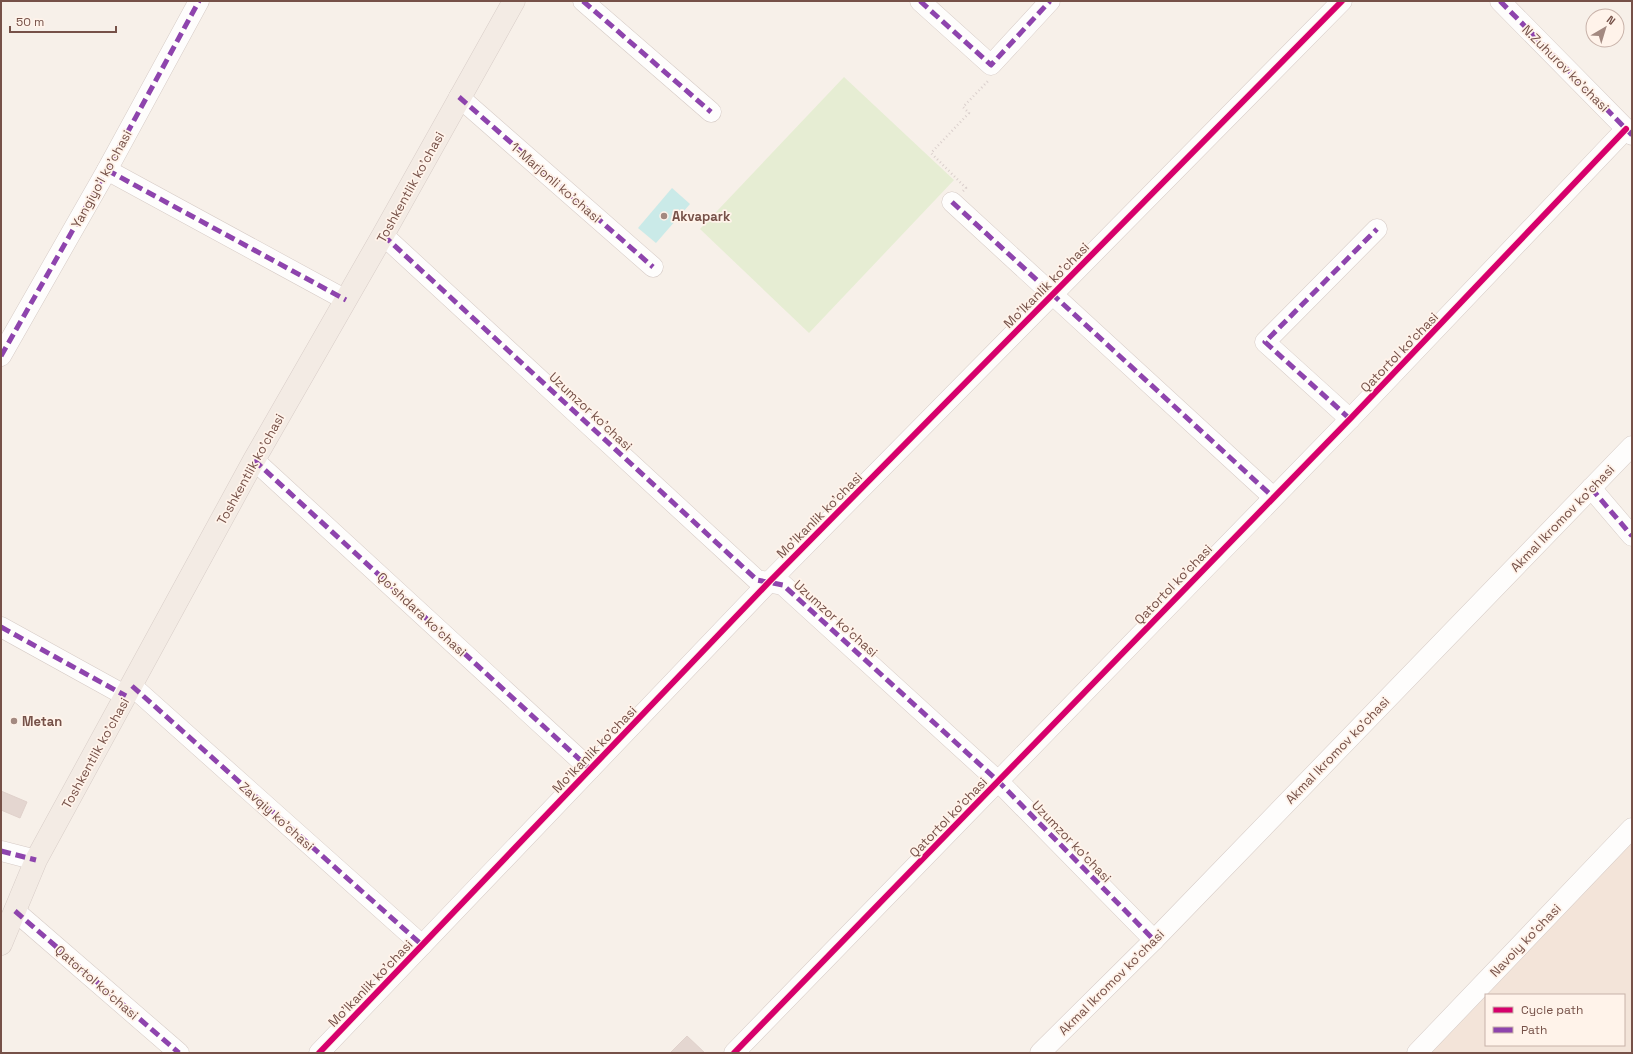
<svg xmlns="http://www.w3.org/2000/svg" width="1633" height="1054" font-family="'Space Grotesk',sans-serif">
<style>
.residential{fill:#f3e4d9;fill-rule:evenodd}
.green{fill:#e6edd3}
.water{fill:#caeae8}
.building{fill:#e4d6d0;stroke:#e0d1cb}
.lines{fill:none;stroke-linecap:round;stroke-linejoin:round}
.minor-casing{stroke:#d6cbc6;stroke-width:21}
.major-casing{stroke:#d8cdc8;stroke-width:23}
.path{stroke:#dacfcc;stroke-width:2.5;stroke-dasharray:1 3;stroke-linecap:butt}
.minor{stroke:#fefdfc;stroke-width:20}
.major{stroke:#f3ebe4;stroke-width:22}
.quiet{stroke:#8e44ad;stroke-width:5;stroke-dasharray:10 5;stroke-linecap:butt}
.cycleway-casing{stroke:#fff3ea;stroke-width:8}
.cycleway{stroke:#d6006c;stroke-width:6}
.poi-dot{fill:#a38980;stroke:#fff3ea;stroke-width:1.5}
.labels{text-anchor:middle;stroke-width:3.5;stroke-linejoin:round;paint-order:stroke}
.street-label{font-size:13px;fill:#765148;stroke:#fff3ea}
.poi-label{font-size:13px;font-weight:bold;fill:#765148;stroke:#fff3ea;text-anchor:start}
</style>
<rect width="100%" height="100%" fill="#f7f0e9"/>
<path class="residential" d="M1632,829V1053H1421ZM1486,995H1624V1045H1486Z"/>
<polygon class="green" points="844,77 954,180 809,333 700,229"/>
<polygon class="water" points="672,188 690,204 656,243 638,228"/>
<g class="building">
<polygon points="1,791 27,802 20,818 1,810"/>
<polygon points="687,1036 705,1053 670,1053"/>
</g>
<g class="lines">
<defs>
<g id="minor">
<polyline points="583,1 711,112"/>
<polyline points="920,1 991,65 1050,1"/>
<polyline points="1500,1 1632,135"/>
<polyline points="459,97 653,267"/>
<polyline points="107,170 346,300"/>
<polyline points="952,202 1273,497"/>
<polyline points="383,235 757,580 783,585 998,781 1154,940"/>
<polyline points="1,356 107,170 199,1"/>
<polyline points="1350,419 1265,342 1377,229"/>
<polyline points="254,460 590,769"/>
<polyline points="1591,488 1632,536"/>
<polyline points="1,627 126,696"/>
<polyline points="132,686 422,945"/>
<polyline points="1,851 36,860"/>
<polyline points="15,911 179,1053"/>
<polyline points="319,1053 769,582 1342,1"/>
<polyline points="734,1053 1350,419 1626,129"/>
<polyline points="1040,1053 1154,940 1632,446"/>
<polyline points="1417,1053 1632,828"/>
</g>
<polyline id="major" points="1,944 36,860 254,460 383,235 514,1"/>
</defs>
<use href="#minor" class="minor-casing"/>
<use href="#major" class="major-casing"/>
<polyline class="path" points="963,191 966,188 931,153 969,113 963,107 989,80"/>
<use href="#minor" class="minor"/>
<use href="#major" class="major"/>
<g class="quiet">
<polyline points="583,1 711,112"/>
<polyline points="920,1 991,65 1050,1"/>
<polyline points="1500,1 1632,135"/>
<polyline points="459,97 653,267"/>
<polyline points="107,170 346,300"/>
<polyline points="952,202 1273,497"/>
<polyline points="383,235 757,580 783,585 998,781 1154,940"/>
<polyline points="1,356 107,170 199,1"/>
<polyline points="1350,419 1265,342 1377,229"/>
<polyline points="254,460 590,769"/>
<polyline points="1591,488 1632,536"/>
<polyline points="1,627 126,696"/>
<polyline points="132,686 422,945"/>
<polyline points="1,851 36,860"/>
<polyline points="15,911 179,1053"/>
</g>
<defs>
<g id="cycleway">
<polyline points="319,1053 769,582 1342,1"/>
<polyline points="734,1053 1350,419 1626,129"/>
</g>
</defs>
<use href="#cycleway" class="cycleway-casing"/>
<use href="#cycleway" class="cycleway"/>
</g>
<g class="poi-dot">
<circle cx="664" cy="216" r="4"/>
<circle cx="14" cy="721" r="4"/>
</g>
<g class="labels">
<g class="street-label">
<text transform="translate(1566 68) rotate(45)" y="5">N.Zuhurov ko'chasi</text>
<text transform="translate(101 179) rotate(-61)" y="5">Yangiyo'l ko'chasi</text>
<text transform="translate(556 182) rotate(41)" y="5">1-Marjonli ko'chasi</text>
<text transform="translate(410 187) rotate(-61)" y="5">Toshkentlik ko'chasi</text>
<text transform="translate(1046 285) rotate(-45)" y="5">Mo'lkanlik ko'chasi</text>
<text transform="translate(1399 352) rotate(-46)" y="5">Qatortol ko'chasi</text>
<text transform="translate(591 411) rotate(43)" y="5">Uzumzor ko'chasi</text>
<text transform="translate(250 469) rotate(-61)" y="5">Toshkentlik ko'chasi</text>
<text transform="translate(819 515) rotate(-45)" y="5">Mo'lkanlik ko'chasi</text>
<text transform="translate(1562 518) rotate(-46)" y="5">Akmal Ikromov ko'chasi</text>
<text transform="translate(1173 584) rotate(-46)" y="5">Qatortol ko'chasi</text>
<text transform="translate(422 614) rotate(43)" y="5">Qo'shdara ko'chasi</text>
<text transform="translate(836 618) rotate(42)" y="5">Uzumzor ko'chasi</text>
<text transform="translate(594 749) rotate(-46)" y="5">Mo'lkanlik ko'chasi</text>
<text transform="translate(1337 750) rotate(-46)" y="5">Akmal Ikromov ko'chasi</text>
<text transform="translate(95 753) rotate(-61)" y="5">Toshkentlik ko'chasi</text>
<text transform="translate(277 816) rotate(42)" y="5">Zavqiy ko'chasi</text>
<text transform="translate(948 817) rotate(-46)" y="5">Qatortol ko'chasi</text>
<text transform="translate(1072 841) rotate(46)" y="5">Uzumzor ko'chasi</text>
<text transform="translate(1525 940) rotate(-46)" y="5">Navoiy ko'chasi</text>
<text transform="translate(97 982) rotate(41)" y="5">Qatortol ko'chasi</text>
<text transform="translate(1111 982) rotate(-45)" y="5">Akmal Ikromov ko'chasi</text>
<text transform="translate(370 983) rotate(-46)" y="5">Mo'lkanlik ko'chasi</text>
</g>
<g class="poi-label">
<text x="672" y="221">Akvapark</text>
<text x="22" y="726">Metan</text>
</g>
</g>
<rect width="1633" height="1054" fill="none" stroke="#765148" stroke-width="4"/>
<rect x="1485" y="994" width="140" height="52" fill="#fff3ea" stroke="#c8b2a9"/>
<rect x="1493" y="1007" width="20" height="6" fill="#d6006c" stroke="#c8b2a9"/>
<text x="1521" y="1014" font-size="12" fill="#765148">Cycle path</text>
<rect x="1493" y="1027" width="20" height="6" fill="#8e44ad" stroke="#c8b2a9"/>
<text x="1521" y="1034" font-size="12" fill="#765148">Path</text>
<g transform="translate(1605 28) rotate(38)"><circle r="19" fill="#fff3ea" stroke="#c8b2a9"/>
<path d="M0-3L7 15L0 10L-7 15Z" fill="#a38980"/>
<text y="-6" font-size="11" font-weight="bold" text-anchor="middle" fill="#765148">N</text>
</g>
<path d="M10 26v6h106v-6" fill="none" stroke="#765148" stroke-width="2"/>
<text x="16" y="26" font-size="12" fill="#765148" stroke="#fff3ea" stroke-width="3" paint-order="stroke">50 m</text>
</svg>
